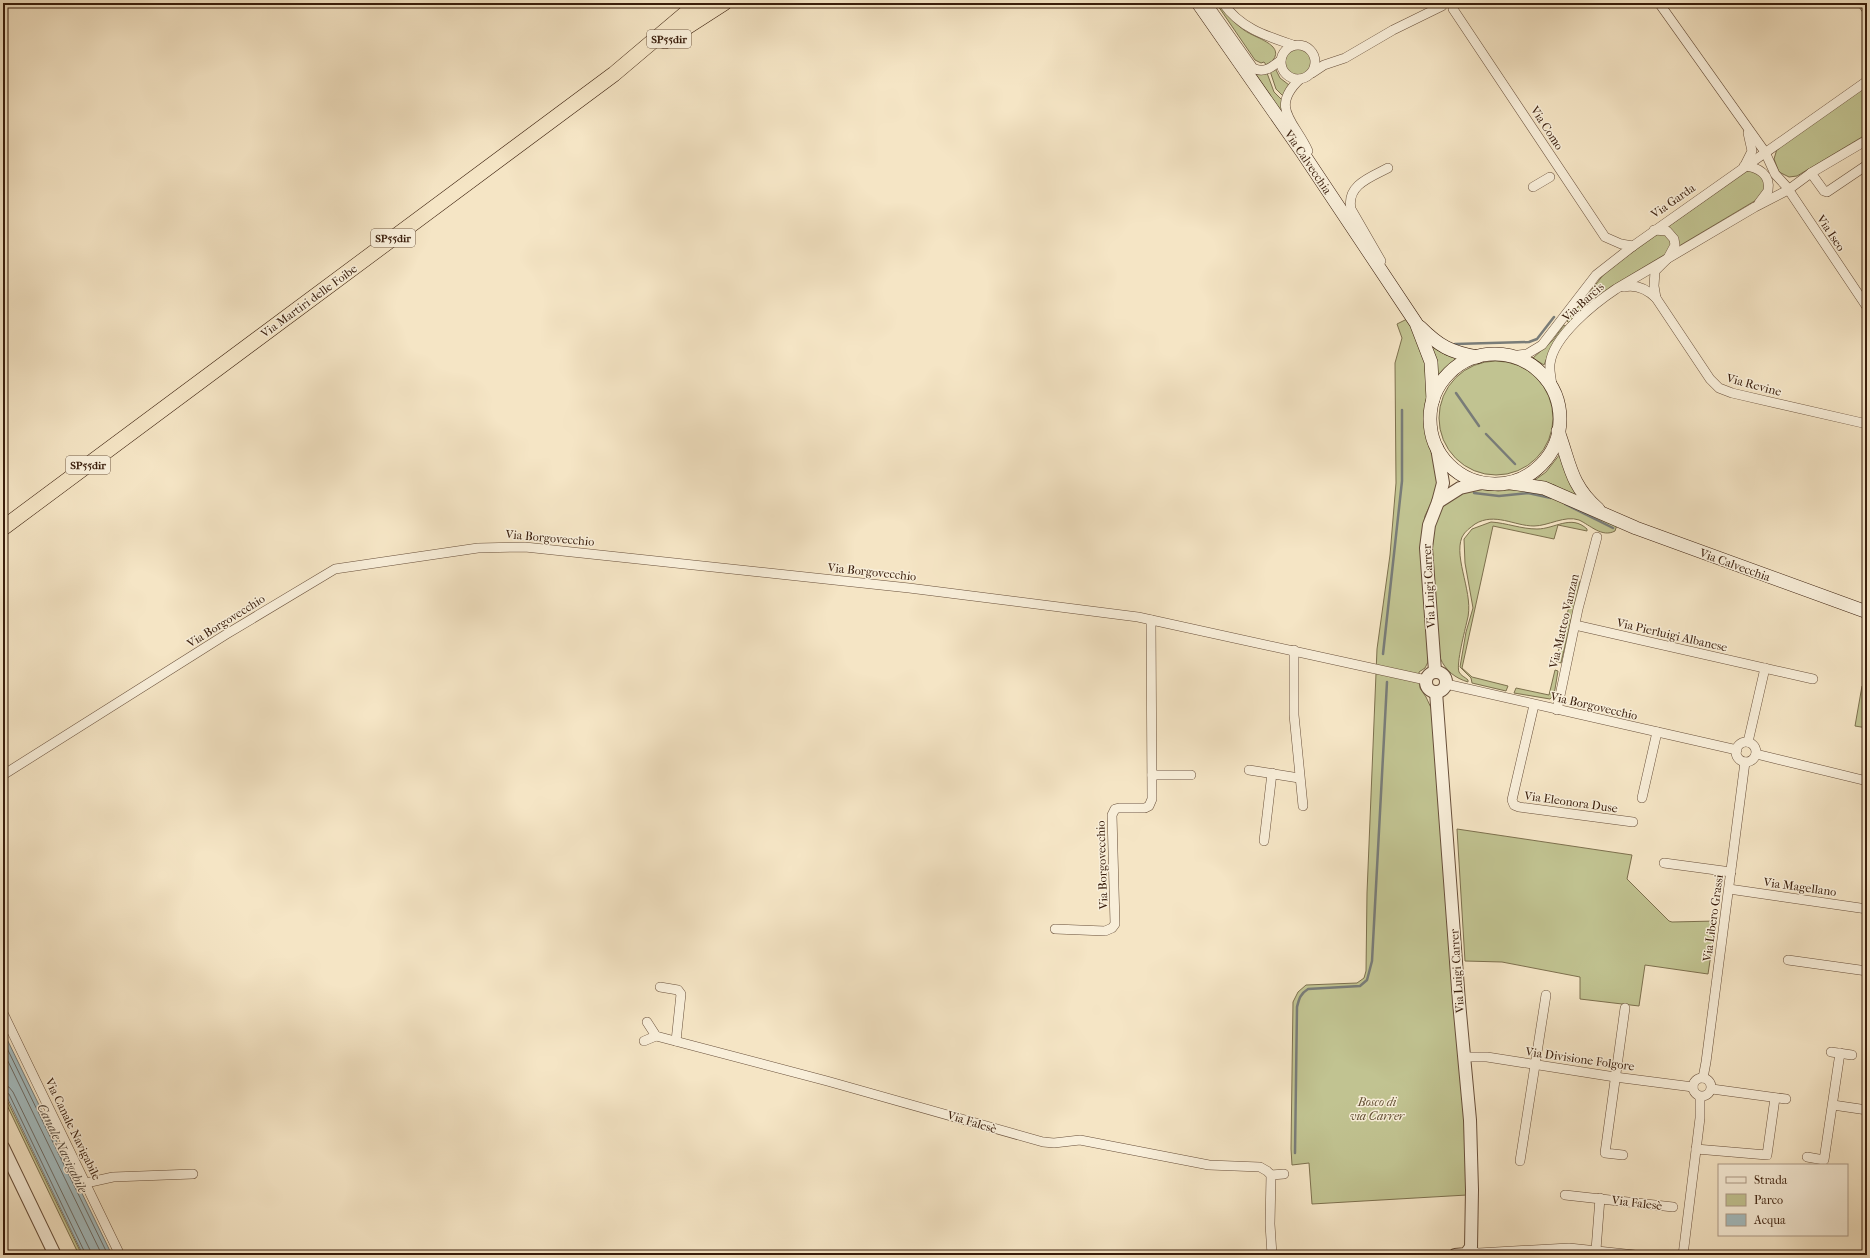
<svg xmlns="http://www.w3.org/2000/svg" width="1870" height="1258" font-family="'IM FELL French Canon',serif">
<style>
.green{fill:#c1c391;stroke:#7d704e}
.water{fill:#a3bcc0;stroke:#797c78}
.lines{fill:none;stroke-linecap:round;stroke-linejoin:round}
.shore{stroke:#6e6c66;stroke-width:1}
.stream{stroke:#797c78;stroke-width:2.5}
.minor-casing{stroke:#684f3a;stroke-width:10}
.tertiary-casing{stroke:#684f3a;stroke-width:14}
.secondary-casing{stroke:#391d0b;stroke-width:14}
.trunk-casing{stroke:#391d0b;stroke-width:16}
.minor{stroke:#f8eed9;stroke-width:9}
.tertiary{stroke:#f8eed9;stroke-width:12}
.secondary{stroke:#f8eed9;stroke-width:13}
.trunk{stroke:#f5e5c5;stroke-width:15}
.labels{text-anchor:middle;stroke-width:3;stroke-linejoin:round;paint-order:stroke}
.shield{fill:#f8eed9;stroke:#725c49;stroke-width:1}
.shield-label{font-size:11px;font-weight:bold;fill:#391d0b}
.street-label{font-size:12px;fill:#391d0b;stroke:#f8eed9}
.park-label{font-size:12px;font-style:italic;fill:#624f33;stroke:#f8eed9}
.water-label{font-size:13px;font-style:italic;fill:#594d41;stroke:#f8eed9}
</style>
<rect width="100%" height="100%" fill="#f5e5c5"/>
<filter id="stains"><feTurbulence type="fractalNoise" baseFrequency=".005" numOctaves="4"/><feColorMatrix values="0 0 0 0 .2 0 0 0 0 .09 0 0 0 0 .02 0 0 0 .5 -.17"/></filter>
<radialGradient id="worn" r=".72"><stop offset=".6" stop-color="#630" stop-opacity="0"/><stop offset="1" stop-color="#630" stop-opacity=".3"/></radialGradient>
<g class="green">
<path d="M1216,3H1218C1226,14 1233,22 1244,30C1256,39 1292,46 1267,66L1264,62L1261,63L1255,60Z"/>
<circle cx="1298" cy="62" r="14"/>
<polygon points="1275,68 1280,78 1289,85 1283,96 1276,89 1270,71"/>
<polygon points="1254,72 1267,73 1274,92 1282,100 1292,129"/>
<polygon points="1867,85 1867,134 1797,176 1789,177 1779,172 1774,159 1777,149"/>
<polygon points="1753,170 1762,176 1766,189 1758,199 1612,286 1587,305 1569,323 1567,321 1604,274 1630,254 1746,171"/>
<polygon points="1407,319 1424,352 1427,394 1424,424 1438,467 1437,490 1425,516 1422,533 1428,662 1425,668 1419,672 1420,688 1426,697 1433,712 1467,1151 1467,1195 1312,1204 1309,1163 1292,1165 1291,1149 1293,1002 1298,992 1306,985 1357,983 1364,978 1366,971 1367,893 1377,649 1390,555 1396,483 1395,363 1402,338 1397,324"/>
<polygon points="1564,325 1567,327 1550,350 1544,365 1533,358 1553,340"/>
<polygon points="1431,346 1446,355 1458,358 1438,376"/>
<circle cx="1496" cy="418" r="57"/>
<polygon points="1560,454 1582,501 1554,485 1535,480 1546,472"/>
<path d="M1479,488L1498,491L1534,488L1617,525L1615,531C1602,538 1590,525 1579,520C1565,515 1548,526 1534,526C1514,526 1495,512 1475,524C1470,528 1465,531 1462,537C1453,559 1475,595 1467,621C1465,630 1456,664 1459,672C1461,676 1465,677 1468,680V682C1455,678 1446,671 1440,658C1437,621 1422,538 1442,507C1450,494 1466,491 1479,488Z"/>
<path d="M1491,522C1507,523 1521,529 1537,529C1555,529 1571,514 1587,529V531L1558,525L1554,539L1493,526L1462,668L1472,677L1508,686L1506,691L1472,683L1471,678L1460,667L1466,632L1473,608L1465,563L1464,539L1472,529Z"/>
<polygon points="1575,581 1580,582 1561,663 1556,661"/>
<polygon points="1555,670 1558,671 1554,695 1550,699 1514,693 1516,688 1549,695"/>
<polygon points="1862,686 1867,687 1867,728 1855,726"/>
<polygon points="1457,829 1632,855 1627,879 1669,921 1672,922 1716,921 1708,974 1645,965 1639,1006 1580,999 1580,977 1502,962 1465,961"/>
<polygon points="3,1092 82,1255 79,1255 3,1097"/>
</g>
<polygon class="water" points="3,1031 112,1255 83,1255 3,1089"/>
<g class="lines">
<g class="shore">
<polyline points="3,1040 108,1255"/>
<polyline points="3,1051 102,1255"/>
<polyline points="3,1086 9,1087 13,1092 90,1250 91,1255"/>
<polyline points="3,1091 9,1094 86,1255"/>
</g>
<g class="stream">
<polyline points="1455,344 1529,342 1537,339 1554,317"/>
<polyline points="1456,393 1479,426"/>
<polyline points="1486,434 1515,464"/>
<polyline points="1474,493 1499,496 1528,493 1551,498"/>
<polyline points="1565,504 1613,528"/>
<polyline points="1383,654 1402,481 1402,410"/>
<path d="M1295,1153L1297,1007C1299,999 1300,994 1308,989L1360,986L1367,980L1372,961L1387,682"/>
</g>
<defs>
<g id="minor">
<path d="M1207,3L1253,68C1264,74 1272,67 1281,60"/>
<path d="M1223,3C1240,28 1266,36 1293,45"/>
<polyline points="1659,3 1765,152 1775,174 1786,186 1867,307"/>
<polyline points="1862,3 1867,10"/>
<polyline points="1453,9 1605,237 1621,244 1633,246"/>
<circle cx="1298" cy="62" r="17"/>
<polyline points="1312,73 1324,65 1345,58 1393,30 1442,6"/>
<path d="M1300,79C1269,108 1295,122 1308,151"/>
<polyline points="1746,163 1752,151 1748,133"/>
<path d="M1744,166C1759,167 1771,175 1768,191L1759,203"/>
<polyline points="1811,173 1824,191 1827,192 1867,165"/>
<polyline points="1533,187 1550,177"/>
<polyline points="1654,230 1667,231 1674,239 1675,245 1668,258 1655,271 1654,286 1656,298"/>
<path d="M1381,261L1351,209C1346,185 1371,177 1388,168"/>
<path d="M1623,287C1636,284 1647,289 1656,298L1710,379L1719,388L1732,393L1867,424"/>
<polyline points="1511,356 1527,354 1542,345 1596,275 1633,246 1867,81"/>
<path d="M1552,388C1552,380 1549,372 1550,364C1553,336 1595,303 1616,289L1755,207L1788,190L1811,173L1867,140"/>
<polyline points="1575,625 1813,679"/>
<polyline points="1294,650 1294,715 1303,806"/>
<polyline points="1446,684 1737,750"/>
<polyline points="1534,705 1512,800 1514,805 1519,807 1633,822"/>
<polyline points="1557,710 1578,609 1597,537"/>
<polyline points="1748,742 1765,668"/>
<circle cx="1746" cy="752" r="10"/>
<polyline points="1756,754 1867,781"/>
<polyline points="1249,770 1299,778"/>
<polyline points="3,775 225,635 335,569 478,548 525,547 909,588 1138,617 1426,680"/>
<polyline points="1152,775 1191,775"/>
<polyline points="1642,798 1657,732"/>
<polyline points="1264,841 1272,773"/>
<polyline points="1664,863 1731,872"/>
<polyline points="1729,889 1867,909"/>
<polyline points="1055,929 1105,931 1112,928 1115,924 1112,815 1115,809 1119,808 1145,808 1149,806 1152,799 1151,620"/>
<polyline points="1788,960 1867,971"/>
<polyline points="660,987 678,990 681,994 676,1041"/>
<polyline points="3,1013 120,1255"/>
<polyline points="647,1022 656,1036 827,1081 1043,1142 1054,1143 1080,1140 1209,1165 1260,1167 1267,1171 1271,1175 1270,1224 1272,1255"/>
<polyline points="644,1041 656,1036"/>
<polyline points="1831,1052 1852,1055"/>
<polyline points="1464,1057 1487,1057 1615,1077 1693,1087"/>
<circle cx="1702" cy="1087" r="9"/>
<polyline points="1703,1078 1706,1062 1745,762"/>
<polyline points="1712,1089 1786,1099"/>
<polyline points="1833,1105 1867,1110"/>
<polyline points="1696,1149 1767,1155 1775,1098"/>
<polyline points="1623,1155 1605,1153 1625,1008"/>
<polyline points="1807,1157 1824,1160 1840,1053"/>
<polyline points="1520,1161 1546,995"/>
<polyline points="1271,1175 1284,1174"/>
<polyline points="86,1183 113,1177 193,1174"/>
<polyline points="1565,1195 1673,1207"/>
<polyline points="1469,1250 1478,1253 1569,1248 1635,1255"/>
<polyline points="1596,1250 1600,1198"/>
<polyline points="1683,1255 1700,1118 1700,1097"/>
</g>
<g id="tertiary">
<polyline points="1438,502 1460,488 1482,483"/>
<polyline points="1435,671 1426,548 1429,525 1438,502 1443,483 1437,448"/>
<circle cx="1436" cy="682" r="10"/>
<polyline points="1436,692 1459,1002 1470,1120 1472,1190 1471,1247 1466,1254 1455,1255"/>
<polyline points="3,1147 55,1255"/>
</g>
<g id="secondary">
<polyline points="1198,3 1302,152 1416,323 1431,362 1433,400"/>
<path d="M1420,327C1439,346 1450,352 1477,357"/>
<circle cx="1495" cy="419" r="65"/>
<path d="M1558,431C1570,463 1570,485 1598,509"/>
<polyline points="1511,483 1544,488 1636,528 1867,612"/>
</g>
<g id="trunk">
<polyline points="665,41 724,3"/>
<polyline points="3,528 614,74 698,3"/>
</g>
</defs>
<use href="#minor" class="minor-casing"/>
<use href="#tertiary" class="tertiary-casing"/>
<use href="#secondary" class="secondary-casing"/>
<use href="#trunk" class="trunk-casing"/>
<use href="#minor" class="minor"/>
<use href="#tertiary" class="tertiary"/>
<use href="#secondary" class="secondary"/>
<use href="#trunk" class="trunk"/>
</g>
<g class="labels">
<g class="shield">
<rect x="647" y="30" width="44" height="18" rx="3"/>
<rect x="371" y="229" width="44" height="18" rx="3"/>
<rect x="66" y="456" width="44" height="18" rx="3"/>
</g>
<g class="shield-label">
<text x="669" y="43">SP55dir</text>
<text x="393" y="242">SP55dir</text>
<text x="88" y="469">SP55dir</text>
</g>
<g class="street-label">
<text transform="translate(1547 128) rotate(57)" y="4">Via Como</text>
<text transform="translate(1308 162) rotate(56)" y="4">Via Calvecchia</text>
<text transform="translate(1673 201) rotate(-35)" y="4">Via Garda</text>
<text transform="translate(1831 233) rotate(56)" y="4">Via Iseo</text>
<text transform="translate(309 301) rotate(-36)" y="4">Via Martiri delle Foibe</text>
<text transform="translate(1583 302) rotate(-42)" y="4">Via Barcis</text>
<text transform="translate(1754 385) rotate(15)" y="4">Via Revine</text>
<text transform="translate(550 538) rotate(5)" y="4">Via Borgovecchio</text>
<text transform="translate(1735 565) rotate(20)" y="4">Via Calvecchia</text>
<text transform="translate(872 572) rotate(6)" y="4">Via Borgovecchio</text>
<text transform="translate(1429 586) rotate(-93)" y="4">Via Luigi Carrer</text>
<text transform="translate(226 621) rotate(-32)" y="4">Via Borgovecchio</text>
<text transform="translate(1564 621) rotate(-77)" y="4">Via Matteo Vanzan</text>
<text transform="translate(1672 635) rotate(13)" y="4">Via Pierluigi Albanese</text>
<text transform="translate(1594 706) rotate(13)" y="4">Via Borgovecchio</text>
<text transform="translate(1571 802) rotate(8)" y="4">Via Eleonora Duse</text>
<text transform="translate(1102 865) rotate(-92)" y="4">Via Borgovecchio</text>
<text transform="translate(1800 887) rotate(8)" y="4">Via Magellano</text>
<text transform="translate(1713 918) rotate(-82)" y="4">Via Libero Grassi</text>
<text transform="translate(1457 971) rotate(-94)" y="4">Via Luigi Carrer</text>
<text transform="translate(1580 1059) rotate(8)" y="4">Via Divisione Folgore</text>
<text transform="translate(972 1122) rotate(17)" y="4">Via Falesè</text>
<text transform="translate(73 1129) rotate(64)" y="4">Via Canale Navigabile</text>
<text transform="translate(1637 1203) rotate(7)" y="4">Via Falesè</text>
</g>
<g class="park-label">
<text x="1377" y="1106">Bosco di<tspan x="1377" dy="14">via Carrer</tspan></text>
</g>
<g class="water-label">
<text transform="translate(63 1148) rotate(64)" y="5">Canale Navigabile</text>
</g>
</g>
<rect width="1870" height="1258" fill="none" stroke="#f5e5c5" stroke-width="16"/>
<rect x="4" y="4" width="1862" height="1250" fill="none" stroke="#391d0b" stroke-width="2"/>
<rect x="8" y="8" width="1854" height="1242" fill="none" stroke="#391d0b"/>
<rect x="1718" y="1164" width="130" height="72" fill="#f8eed9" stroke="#ac9a87"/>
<rect x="1726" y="1177" width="20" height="6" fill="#f8eed9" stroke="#ac9a87"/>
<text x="1754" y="1184" font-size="12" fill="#391d0b">Strada</text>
<rect x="1726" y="1194" width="20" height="12" fill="#c1c391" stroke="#ac9a87"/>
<text x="1754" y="1204" font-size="12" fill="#391d0b">Parco</text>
<rect x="1726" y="1214" width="20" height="12" fill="#a3bcc0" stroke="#ac9a87"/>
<text x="1754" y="1224" font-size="12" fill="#391d0b">Acqua</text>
<rect width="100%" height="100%" filter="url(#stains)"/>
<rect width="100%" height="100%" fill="url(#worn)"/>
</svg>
